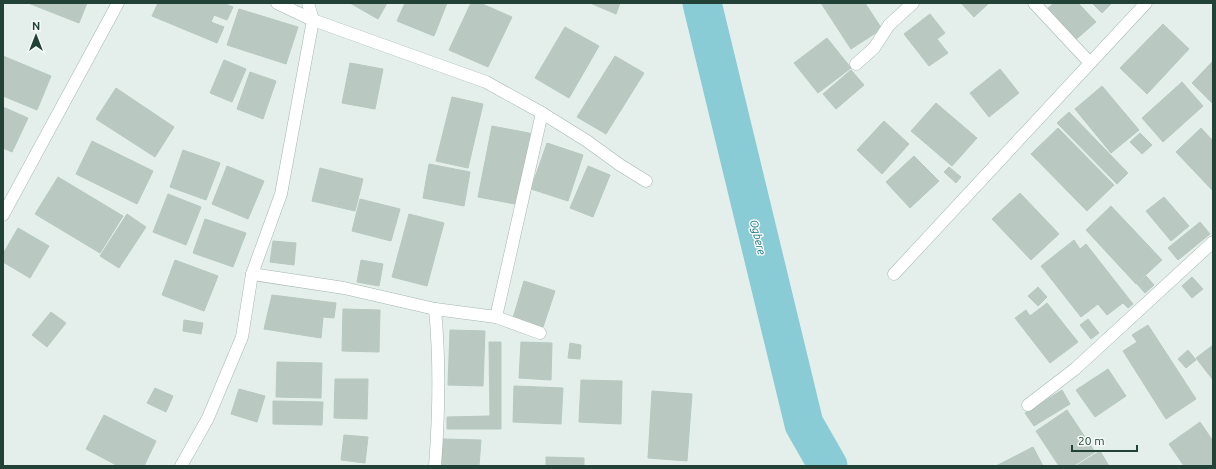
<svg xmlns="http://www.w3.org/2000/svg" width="1216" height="469" font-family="Ubuntu,sans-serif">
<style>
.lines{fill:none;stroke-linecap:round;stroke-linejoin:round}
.river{stroke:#89ccd6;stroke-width:39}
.building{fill:#b9c9c2;stroke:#b6c9c0}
.minor-casing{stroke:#a6b7b1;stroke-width:13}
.minor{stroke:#fff;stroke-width:12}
.labels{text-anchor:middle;stroke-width:3;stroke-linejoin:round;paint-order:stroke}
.water-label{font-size:11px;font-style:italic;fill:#187382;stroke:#f5faf8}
</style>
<rect width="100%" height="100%" fill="#e4eeea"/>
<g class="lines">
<polyline class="river" points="702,3 804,424 828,466"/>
</g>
<g class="building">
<polygon points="28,3 87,3 79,23"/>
<polygon points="158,3 223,3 233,7 227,20 214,15 211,22 224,27 217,43 152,16"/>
<polygon points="350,3 387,3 378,19"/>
<polygon points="405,3 447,3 434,36 397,21"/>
<polygon points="471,3 480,3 512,17 488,67 449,50"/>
<polygon points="590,3 620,3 616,14"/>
<polygon points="821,3 865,3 882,29 851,49"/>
<polygon points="961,3 989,3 974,17"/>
<polygon points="1054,3 1078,3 1096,22 1073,42 1045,11"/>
<polygon points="1092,3 1112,3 1102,13"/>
<polygon points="239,9 298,27 286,64 227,45"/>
<polygon points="930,14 945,33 937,39 948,53 929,66 904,34"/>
<polygon points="1163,24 1189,49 1147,94 1120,68"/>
<polygon points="565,27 599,46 569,98 535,78"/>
<polygon points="827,38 851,68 818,93 794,63"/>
<polygon points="3,56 51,76 37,110 3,96"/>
<polygon points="615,56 644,73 606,134 577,117"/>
<polygon points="224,60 246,69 232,102 210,93"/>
<polygon points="1213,61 1213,104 1192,83"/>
<polygon points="350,63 383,69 375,109 342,103"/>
<polygon points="1000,69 1019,93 989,117 970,93"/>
<polygon points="851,70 864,85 836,109 823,94"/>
<polygon points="250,72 276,81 263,119 237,109"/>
<polygon points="1182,82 1203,106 1163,142 1142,118"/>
<polygon points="1102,86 1139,130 1111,153 1075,109"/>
<polygon points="116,88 174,127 155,157 96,119"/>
<polygon points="452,97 483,104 468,168 436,161"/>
<polygon points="936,103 977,138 952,166 911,131"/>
<polygon points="3,107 28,118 12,152 3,148"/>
<polygon points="1069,112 1128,173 1117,184 1057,123"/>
<polygon points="884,121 909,144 882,174 857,150"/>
<polygon points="492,126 534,134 520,205 478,197"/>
<polygon points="1058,128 1114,185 1087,211 1031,154"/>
<polygon points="1201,128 1213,141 1213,191 1176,152"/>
<polygon points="1140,133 1152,145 1142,154 1130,142"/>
<polygon points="92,141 153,171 137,204 76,174"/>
<polygon points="547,143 583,155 568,201 531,189"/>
<polygon points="183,150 220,163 206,200 170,187"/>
<polygon points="914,156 939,181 910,208 886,182"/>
<polygon points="429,164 470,172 464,206 423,198"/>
<polygon points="227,166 264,181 248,219 212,204"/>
<polygon points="588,166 610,175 593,217 570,208"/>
<polygon points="949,167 961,177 956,183 944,172"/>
<polygon points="320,168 363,179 355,211 312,201"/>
<polygon points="58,177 123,216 100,253 35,214"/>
<polygon points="1020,193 1059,234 1031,260 992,219"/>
<polygon points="168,194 201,207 186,245 153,232"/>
<polygon points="1164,197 1189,226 1171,241 1146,211"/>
<polygon points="360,199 400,209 391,241 352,231"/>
<polygon points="1111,206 1162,260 1136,284 1086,230"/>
<polygon points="127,214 146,227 119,268 100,256"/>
<polygon points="409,214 444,223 427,286 392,277"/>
<polygon points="205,219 246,233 233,267 193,253"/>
<polygon points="1200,222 1210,234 1178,260 1168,248"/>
<polygon points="18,228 49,246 30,278 3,262 3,254"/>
<polygon points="1074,240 1080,249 1086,244 1133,304 1128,308 1123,303 1107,315 1098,304 1081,317 1041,266"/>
<polygon points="273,241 296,243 294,265 270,262"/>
<polygon points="175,260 218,276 204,311 162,295"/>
<polygon points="361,260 383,264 379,286 357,282"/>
<polygon points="1146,276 1154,285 1145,293 1137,284"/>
<polygon points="1192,277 1203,289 1192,298 1182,286"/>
<polygon points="524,281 555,291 543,327 513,318"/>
<polygon points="1038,287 1047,297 1038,306 1028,296"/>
<polygon points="272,295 336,303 334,318 323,317 321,338 264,329"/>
<polygon points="1047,303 1078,342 1050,363 1015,318 1026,310 1030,316"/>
<polygon points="343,309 380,310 379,352 342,351"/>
<polygon points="51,312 66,323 47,347 32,335"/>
<polygon points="1088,319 1099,333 1091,339 1080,325"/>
<polygon points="184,320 203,323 201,334 183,331"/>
<polygon points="1148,325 1196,399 1166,419 1123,351 1137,342 1132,335"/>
<polygon points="450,330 485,331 483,386 448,385"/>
<polygon points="489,342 501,342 501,429 447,429 447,417 490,416"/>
<polygon points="521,342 552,343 551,380 519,378"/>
<polygon points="570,343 581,345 580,359 568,358"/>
<polygon points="1213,345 1213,380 1196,358"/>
<polygon points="1188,350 1196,360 1186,368 1178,359"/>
<polygon points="277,362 322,363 321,398 276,397"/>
<polygon points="1108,369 1126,396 1095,417 1076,390"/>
<polygon points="335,379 368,379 367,419 334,418"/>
<polygon points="581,380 622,381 621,424 579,422"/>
<polygon points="514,386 563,388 561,424 513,422"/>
<polygon points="155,388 173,396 166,412 147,403"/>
<polygon points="239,389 265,396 257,422 231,414"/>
<polygon points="1062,390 1070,404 1034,426 1025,413"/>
<polygon points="652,391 692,394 687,461 648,458"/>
<polygon points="273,401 323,402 322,425 273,424"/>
<polygon points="1067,410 1095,452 1073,466 1059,466 1036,431"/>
<polygon points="104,415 156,441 144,466 118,466 86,449"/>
<polygon points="1200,422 1213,441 1213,466 1184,466 1169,444"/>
<polygon points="344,435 368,437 365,463 341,460"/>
<polygon points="443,439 481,440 479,466 441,466"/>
<polygon points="1033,447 1043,466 996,466"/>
<polygon points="1100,451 1109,466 1076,466"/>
<polygon points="546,457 584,458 584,466 546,466"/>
</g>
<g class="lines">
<defs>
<g id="minor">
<polyline points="277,3 313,20 486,82 542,113 587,141 620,165 646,181"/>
<polyline points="1034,3 1090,63"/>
<polyline points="856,64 874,48 889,25 913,3"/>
<polyline points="3,215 118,3"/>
<polyline points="252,274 344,288 435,309 496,317 540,333"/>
<polyline points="894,274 1146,3"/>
<polyline points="496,317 542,113"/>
<polyline points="1028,405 1075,369 1213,242"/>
<polyline points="181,466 208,418 242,337 252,274 281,194 313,20 308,3"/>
<path d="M435,466C439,414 440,361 435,309"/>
</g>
</defs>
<use href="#minor" class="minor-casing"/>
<use href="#minor" class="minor"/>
</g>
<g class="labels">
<g class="water-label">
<text transform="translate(758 237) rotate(76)" y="4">Ogbere</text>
</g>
</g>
<rect width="1216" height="469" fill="none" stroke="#224238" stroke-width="8"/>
<g transform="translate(36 36)" stroke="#f5faf8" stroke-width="3" paint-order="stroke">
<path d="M0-3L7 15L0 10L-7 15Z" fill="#224238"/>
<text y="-6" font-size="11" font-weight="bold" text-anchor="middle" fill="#224238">N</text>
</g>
<path d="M1072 445v6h65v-6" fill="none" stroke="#224238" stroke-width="2"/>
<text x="1078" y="445" font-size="12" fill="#224238" stroke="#f5faf8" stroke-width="3" paint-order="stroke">20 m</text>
</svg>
